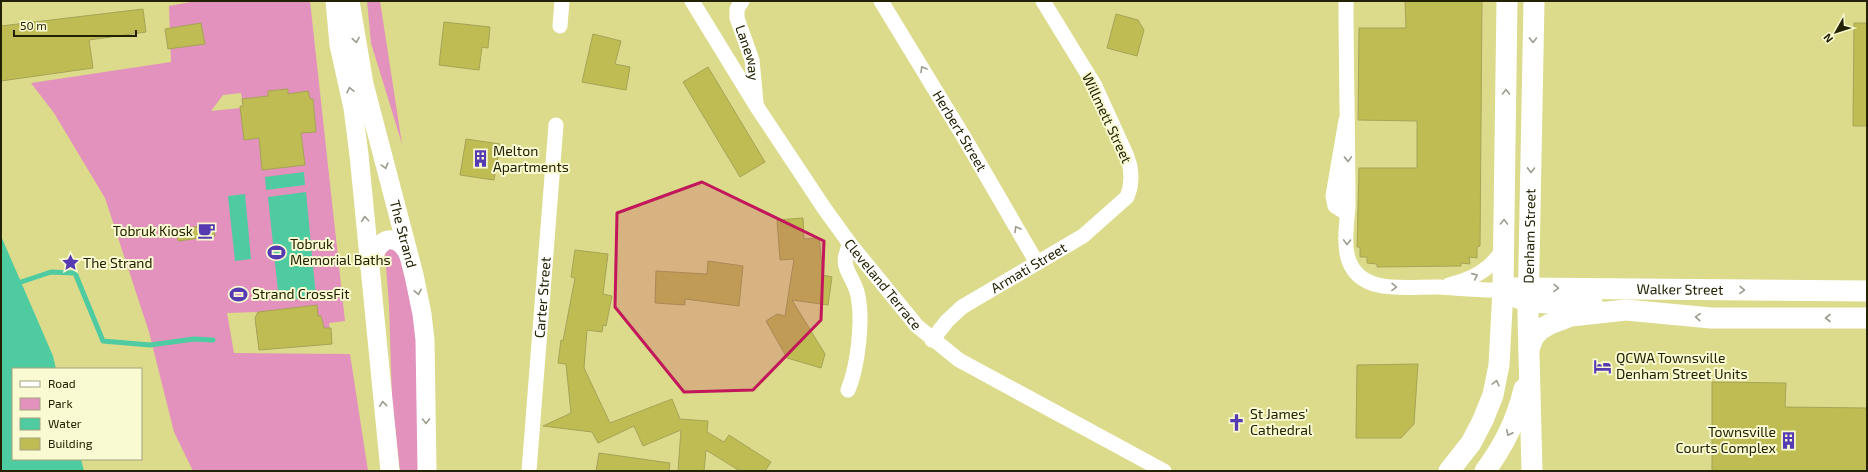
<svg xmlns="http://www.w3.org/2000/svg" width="1868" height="472" font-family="'Exo 2',sans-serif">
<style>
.green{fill:#e292bc;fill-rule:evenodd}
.water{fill:#4fcba1}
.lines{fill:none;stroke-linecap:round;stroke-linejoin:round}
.stream{stroke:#4fcba1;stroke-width:5}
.building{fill:#bfbc54;stroke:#a6a456}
.minor{stroke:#fff;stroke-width:15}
.tertiary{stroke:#fff;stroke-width:19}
.secondary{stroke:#fff;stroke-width:21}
.oneway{stroke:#9c9b8d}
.marked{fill:#c2185b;fill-opacity:0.2;stroke:#c2185b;stroke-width:3;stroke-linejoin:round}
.labels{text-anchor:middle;stroke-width:4;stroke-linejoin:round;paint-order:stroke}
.street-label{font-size:14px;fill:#222101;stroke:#f9f9d2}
.poi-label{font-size:14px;fill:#222101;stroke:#f9f9d2;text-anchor:start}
</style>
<rect width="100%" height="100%" fill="#dcda8b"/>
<g class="green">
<path d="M196,1H310L345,321L329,323L332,344L259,350L255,318L258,312L227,313L234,353L350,354L368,471H193L174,432L149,332L105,198L54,113L31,83L171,62L169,6ZM241,93L243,106H240V108L211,111L223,95Z"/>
<polygon points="367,1 380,1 402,144 371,43"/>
<polygon points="388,249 398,250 415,318 421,471 400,471 392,399 389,305 385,254"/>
</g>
<g class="water">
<polygon points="304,172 305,185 266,190 265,177"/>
<polygon points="306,192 316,297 279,301 268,197"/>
<polygon points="245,194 251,259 235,261 228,196"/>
<polygon points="1,236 53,356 56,369 13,369 13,459 81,459 84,471 1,471"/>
</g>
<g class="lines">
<polyline class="stream" points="21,282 51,272 75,273 103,341 150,345 194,339 213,340"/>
</g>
<g class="building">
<polygon points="1405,1 1482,1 1480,246 1477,247 1477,258 1469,257 1470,264 1461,263 1461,266 1377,267 1377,264 1367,263 1367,257 1360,257 1360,247 1357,247 1359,168 1417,168 1417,121 1358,120 1359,28 1406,28"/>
<polygon points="143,9 146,32 89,40 93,68 1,81 1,26"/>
<polygon points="1116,14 1138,20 1144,30 1137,56 1107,48"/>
<polygon points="444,22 490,27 488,48 482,47 479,70 439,65"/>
<polygon points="201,23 205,44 168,49 165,29"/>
<polygon points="1854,23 1867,23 1867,126 1853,126"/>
<polygon points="593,34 621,41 615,64 630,67 626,90 582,82"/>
<polygon points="708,67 765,162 740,177 683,82"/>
<polygon points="288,89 288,94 308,91 310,99 313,99 316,132 301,133 305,165 262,170 259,138 244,140 240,106 243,106 242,99 268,96 268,91"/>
<polygon points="466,139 500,144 494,180 460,175"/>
<polygon points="803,218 804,239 819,238 823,275 832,277 828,305 792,300 825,354 821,368 787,358 766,321 777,314 785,316 794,259 780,260 777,220"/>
<polygon points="213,224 215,236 178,241 176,230"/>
<polygon points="575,250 608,254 603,294 612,296 606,326 603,325 602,332 587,330 584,368 610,423 672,399 680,419 708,421 707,432 724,442 729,435 771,462 765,471 740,471 706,450 704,471 678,471 681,430 643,446 634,426 598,443 592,432 543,426 571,413 566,364 558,363 561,340 563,341 575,278 571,277"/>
<polygon points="708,261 743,266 739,306 685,299 685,305 655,303 656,271 707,274"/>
<polygon points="317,305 318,316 321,316 324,328 331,328 332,344 259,350 255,318 258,312"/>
<polygon points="1418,364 1414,424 1401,438 1356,438 1357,365"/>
<polygon points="1712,382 1786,383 1785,407 1867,408 1867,471 1712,471"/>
<polygon points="599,453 670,463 669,471 596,471"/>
</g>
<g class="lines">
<g class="minor">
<path id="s1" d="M692,1L757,107L824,208L850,244L917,326L959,360L1164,471"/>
<path id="s2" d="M742,1L737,9V18L752,60L756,102"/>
<path id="s3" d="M881,1L965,139L1037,263"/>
<path d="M1346,1C1346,69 1348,138 1348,206L1347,209L1343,211L1335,206L1333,196L1346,120"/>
<polyline points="560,26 562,1"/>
<path d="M1348,206C1347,223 1343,245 1349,261C1362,296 1409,286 1439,287C1457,288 1475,290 1494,290L1503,293"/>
<path d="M1449,285C1472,279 1491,270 1503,249"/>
<path id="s4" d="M932,340L947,321L962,307L1083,236L1127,197L1130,188L1131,177L1130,166L1126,154L1095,86L1043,1"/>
<path d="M848,390C858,366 863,321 858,296C854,274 837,269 850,244"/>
<path id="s5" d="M529,471L556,125"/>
</g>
<g class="tertiary">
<polyline points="335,1 339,45 353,108 359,155 390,471"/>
<path id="s6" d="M350,1L364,84L414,275L422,314L425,340L427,471"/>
<path d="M370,267C372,260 375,249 381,244C391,234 404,243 408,254"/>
</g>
<g class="secondary">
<path id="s7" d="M1514,288L1867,291"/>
<polyline points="1516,297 1528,302 1593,305"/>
<polyline points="1529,349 1534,336 1541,329 1550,324 1571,316 1626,310 1711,318 1867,318"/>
<polyline points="1449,471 1471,443 1483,420 1493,395 1499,365 1503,289 1507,1"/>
<path d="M1485,471C1504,446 1517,419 1524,389"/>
<path id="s8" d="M1532,471L1528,316L1534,1"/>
</g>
</g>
<defs><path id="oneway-chevron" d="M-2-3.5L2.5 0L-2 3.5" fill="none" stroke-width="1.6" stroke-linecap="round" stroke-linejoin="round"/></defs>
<g class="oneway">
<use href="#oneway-chevron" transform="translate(356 40) rotate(80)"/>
<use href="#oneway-chevron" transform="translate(1533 40) rotate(91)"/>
<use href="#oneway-chevron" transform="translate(923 69) rotate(-121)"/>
<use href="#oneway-chevron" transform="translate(350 90) rotate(-103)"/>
<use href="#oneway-chevron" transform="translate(1506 92) rotate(-89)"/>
<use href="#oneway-chevron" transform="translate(1348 159) rotate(88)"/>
<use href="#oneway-chevron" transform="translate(385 166) rotate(75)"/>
<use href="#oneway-chevron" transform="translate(1531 170) rotate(91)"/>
<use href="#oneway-chevron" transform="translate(365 219) rotate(-95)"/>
<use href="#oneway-chevron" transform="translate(1504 222) rotate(-89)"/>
<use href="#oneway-chevron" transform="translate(1017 229) rotate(-121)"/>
<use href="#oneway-chevron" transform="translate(1347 242) rotate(92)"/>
<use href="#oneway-chevron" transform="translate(1475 276) rotate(-24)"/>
<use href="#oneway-chevron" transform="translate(1394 287) rotate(1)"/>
<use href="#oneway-chevron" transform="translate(1556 288) rotate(1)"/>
<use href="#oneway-chevron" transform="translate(1742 290) rotate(1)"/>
<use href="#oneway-chevron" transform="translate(418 292) rotate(78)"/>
<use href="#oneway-chevron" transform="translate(1698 317) rotate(-176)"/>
<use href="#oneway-chevron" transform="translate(1828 318) rotate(-180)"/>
<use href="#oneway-chevron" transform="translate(1496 383) rotate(-76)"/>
<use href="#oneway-chevron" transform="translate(383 404) rotate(-96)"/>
<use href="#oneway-chevron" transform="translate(426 421) rotate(89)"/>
<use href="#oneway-chevron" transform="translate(1509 433) rotate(116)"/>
</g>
<path class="marked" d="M702,182L824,241L821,320L753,390L684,392L615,307L617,213Z"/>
<defs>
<symbol id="building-bare" viewBox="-9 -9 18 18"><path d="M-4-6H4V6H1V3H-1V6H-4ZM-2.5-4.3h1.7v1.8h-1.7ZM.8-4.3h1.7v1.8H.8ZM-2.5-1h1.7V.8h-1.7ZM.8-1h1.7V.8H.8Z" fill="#563ab2" stroke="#f9f9d2" stroke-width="2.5" paint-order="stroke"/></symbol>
<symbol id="cafe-bare" viewBox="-9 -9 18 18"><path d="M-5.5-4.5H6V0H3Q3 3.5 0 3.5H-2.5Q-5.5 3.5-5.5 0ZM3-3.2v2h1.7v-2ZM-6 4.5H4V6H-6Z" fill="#563ab2" stroke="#f9f9d2" stroke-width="2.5" paint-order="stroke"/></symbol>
<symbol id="stadium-bare" viewBox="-9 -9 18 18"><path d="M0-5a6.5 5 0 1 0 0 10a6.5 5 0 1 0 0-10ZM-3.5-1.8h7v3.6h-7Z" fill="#563ab2" stroke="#f9f9d2" stroke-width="2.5" paint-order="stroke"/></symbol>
<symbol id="sight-bare" viewBox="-9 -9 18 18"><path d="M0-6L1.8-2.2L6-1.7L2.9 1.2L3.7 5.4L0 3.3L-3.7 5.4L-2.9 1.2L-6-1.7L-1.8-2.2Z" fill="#563ab2" stroke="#f9f9d2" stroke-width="2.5" paint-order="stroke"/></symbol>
<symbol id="hotel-bare" viewBox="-9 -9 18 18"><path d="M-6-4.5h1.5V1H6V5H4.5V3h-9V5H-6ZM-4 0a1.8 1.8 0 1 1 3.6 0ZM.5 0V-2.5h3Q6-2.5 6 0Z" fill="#563ab2" stroke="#f9f9d2" stroke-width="2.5" paint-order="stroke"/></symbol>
<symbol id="church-bare" viewBox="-9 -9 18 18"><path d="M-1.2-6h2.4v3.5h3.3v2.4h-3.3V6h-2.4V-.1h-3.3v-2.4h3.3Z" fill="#563ab2" stroke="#f9f9d2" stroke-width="2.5" paint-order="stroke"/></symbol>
</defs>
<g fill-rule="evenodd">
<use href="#building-bare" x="468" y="146" width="25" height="25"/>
<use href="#cafe-bare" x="194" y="218" width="25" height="25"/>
<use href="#stadium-bare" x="264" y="240" width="25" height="25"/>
<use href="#sight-bare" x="58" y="250" width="25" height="25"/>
<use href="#stadium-bare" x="226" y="282" width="25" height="25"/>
<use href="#hotel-bare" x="1590" y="354" width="25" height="25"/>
<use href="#church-bare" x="1224" y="410" width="25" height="25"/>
<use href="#building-bare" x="1776" y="428" width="25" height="25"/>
</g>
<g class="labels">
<g class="street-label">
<text dy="5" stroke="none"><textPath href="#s2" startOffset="55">Laneway</textPath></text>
<text transform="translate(1107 118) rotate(65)" y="5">Willmett Street</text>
<text dy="5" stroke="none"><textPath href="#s3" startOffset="152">Herbert Street</textPath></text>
<text dy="5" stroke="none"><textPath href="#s6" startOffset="239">The Strand</textPath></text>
<text dy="5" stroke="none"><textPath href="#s8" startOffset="235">Denham Street</textPath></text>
<text dy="5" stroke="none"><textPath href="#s4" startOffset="122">Armati Street</textPath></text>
<text dy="5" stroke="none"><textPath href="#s1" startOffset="342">Cleveland Terrace</textPath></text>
<text dy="5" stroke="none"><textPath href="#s7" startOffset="166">Walker Street</textPath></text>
<text dy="5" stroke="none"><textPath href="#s5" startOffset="174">Carter Street</textPath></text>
</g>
<g class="poi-label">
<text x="493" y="156">Melton<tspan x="493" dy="16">Apartments</tspan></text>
<text x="193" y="236" text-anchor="end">Tobruk Kiosk</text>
<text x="290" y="249">Tobruk<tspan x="290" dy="16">Memorial Baths</tspan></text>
<text x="83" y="268">The Strand</text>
<text x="252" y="299">Strand CrossFit</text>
<text x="1616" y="363">QCWA Townsville<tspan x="1616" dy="16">Denham Street Units</tspan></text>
<text x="1250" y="419">St James'<tspan x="1250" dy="16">Cathedral</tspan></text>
<text x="1776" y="437" text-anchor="end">Townsville<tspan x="1776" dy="16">Courts Complex</tspan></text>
</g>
</g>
<rect width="1868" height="472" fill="none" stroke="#222101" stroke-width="4"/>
<rect x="12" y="368" width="130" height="92" fill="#f9f9d2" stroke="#a3a37e"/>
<rect x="20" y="381" width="20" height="6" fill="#ffffff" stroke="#a3a37e"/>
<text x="48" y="388" font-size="12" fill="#222101">Road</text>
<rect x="20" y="398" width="20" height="12" fill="#e292bc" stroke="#a3a37e"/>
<text x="48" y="408" font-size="12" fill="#222101">Park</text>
<rect x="20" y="418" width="20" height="12" fill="#4fcba1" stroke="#a3a37e"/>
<text x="48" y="428" font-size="12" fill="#222101">Water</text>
<rect x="20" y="438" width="20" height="12" fill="#bfbc54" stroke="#a3a37e"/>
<text x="48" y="448" font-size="12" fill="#222101">Building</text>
<g transform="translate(1836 32) rotate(231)" stroke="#f9f9d2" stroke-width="3" paint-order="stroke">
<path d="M0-3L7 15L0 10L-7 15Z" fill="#222101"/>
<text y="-6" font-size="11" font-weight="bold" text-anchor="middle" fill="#222101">N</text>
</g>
<path d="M14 30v6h122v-6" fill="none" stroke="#222101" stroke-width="2"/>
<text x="20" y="30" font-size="12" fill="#222101" stroke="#f9f9d2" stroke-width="3" paint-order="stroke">50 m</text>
</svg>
